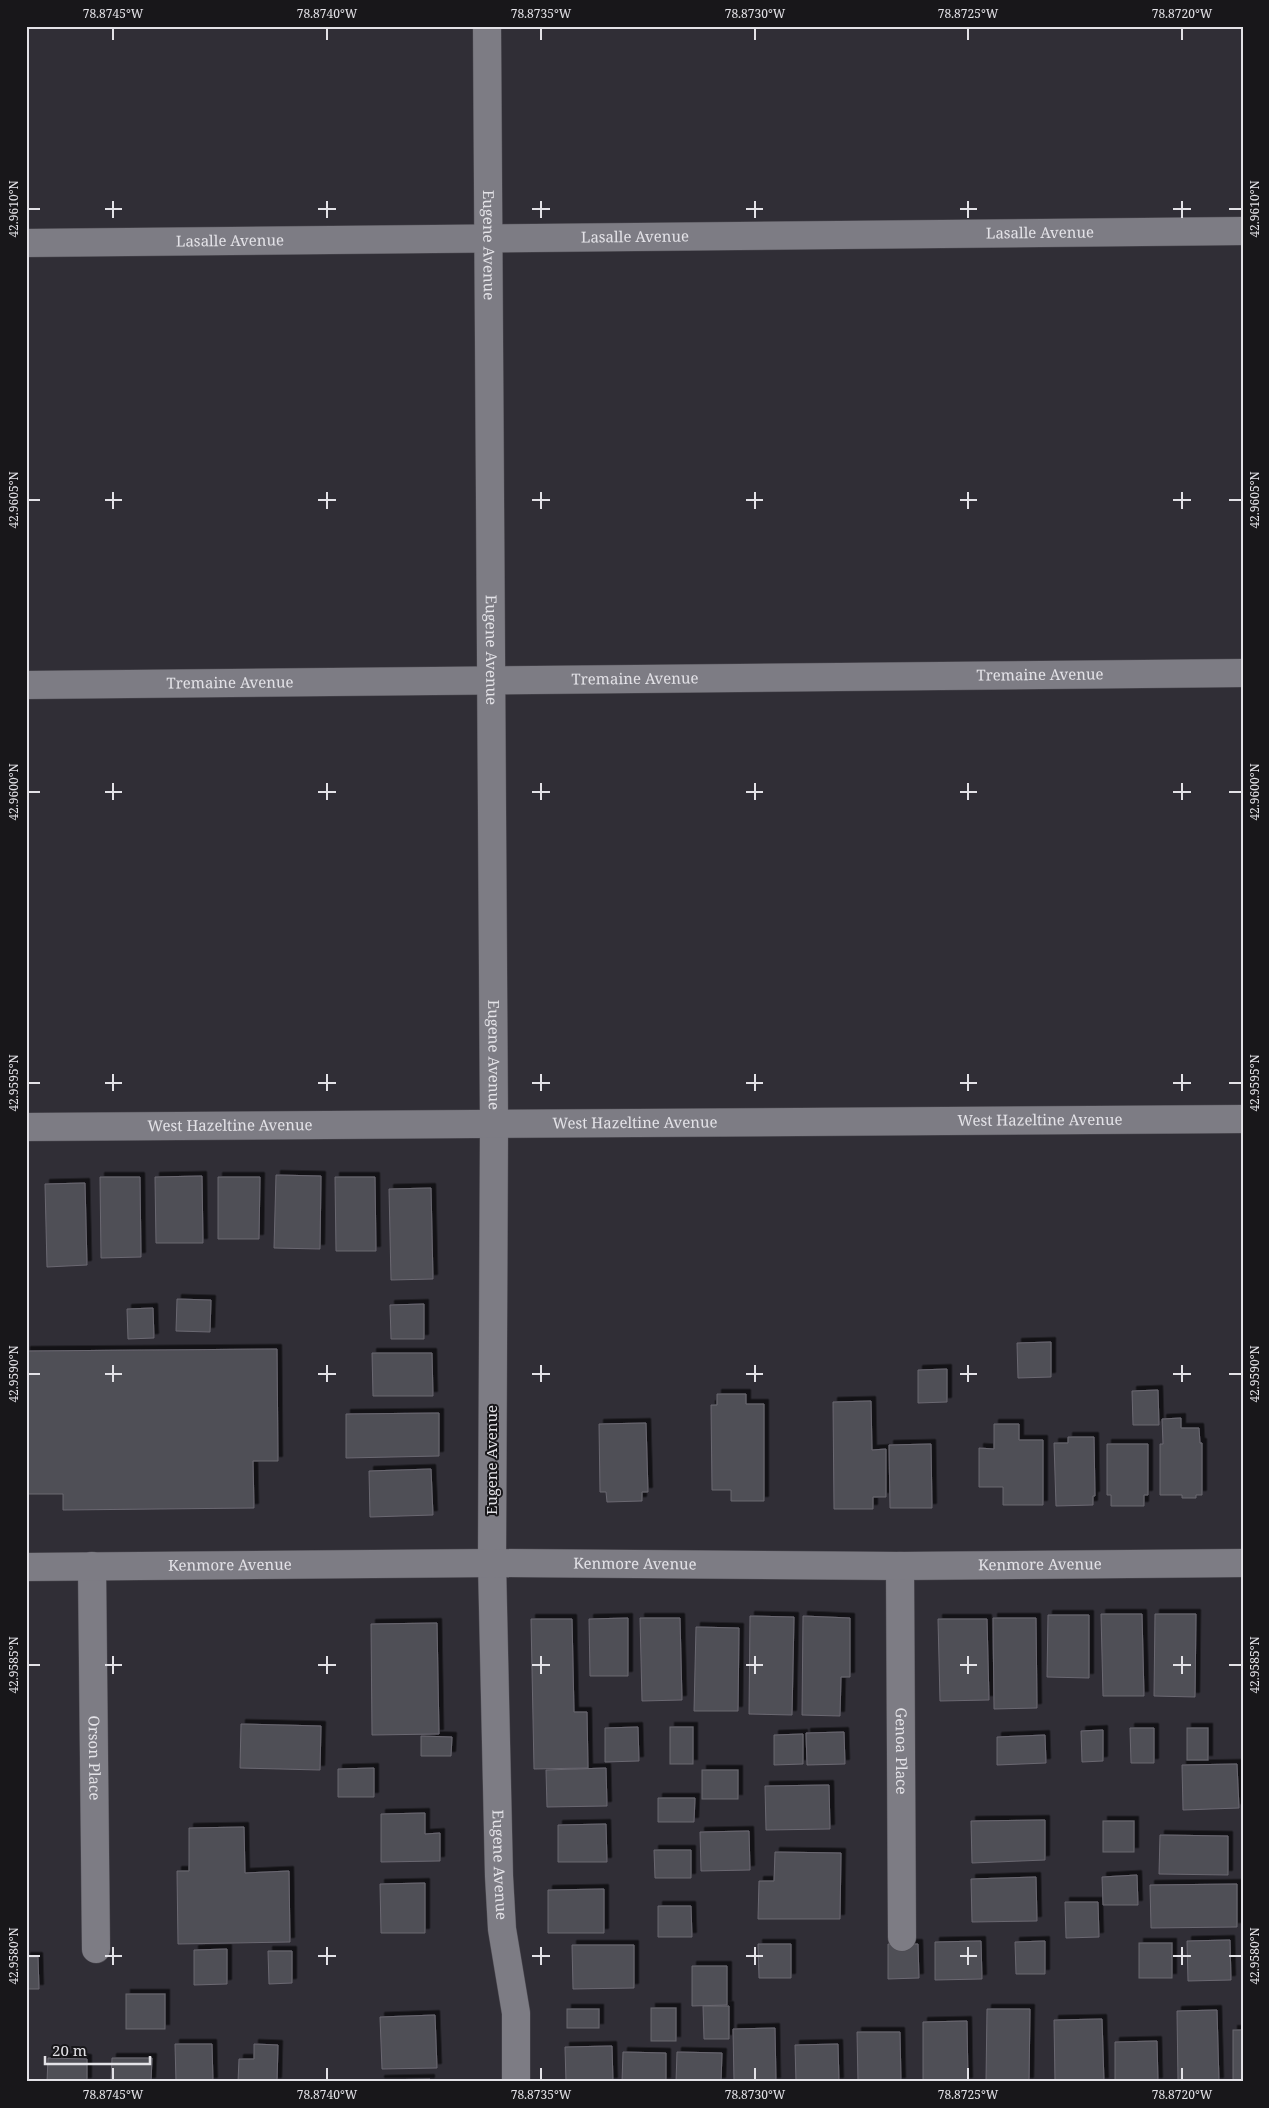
<svg xmlns="http://www.w3.org/2000/svg" width="1269" height="2108" font-family="'Noto Serif',serif">
<style>
.building{fill:#504f57;stroke:#6a6871;filter:url(#shadow)}
.lines{fill:none;stroke-linecap:round;stroke-linejoin:round}
.minor-casing{stroke:#4d4b52;stroke-width:29}
.tertiary-casing{stroke:#4d4b52;stroke-width:29}
.minor{stroke:#7d7c84;stroke-width:28}
.tertiary{stroke:#7d7c84;stroke-width:28}
.ticks{fill:none;stroke:#e3e2e7;stroke-width:2}
.labels{text-anchor:middle;stroke-width:4;stroke-linejoin:round;paint-order:stroke}
.street-label{font-size:15px;fill:#e3e2e7;stroke:#18171a}
.neatline{fill:none;stroke:#e3e2e7;stroke-width:2}
.ticks-label{font-size:12px;text-anchor:middle;fill:#e3e2e7}
</style>
<defs>
<filter id="shadow"><feDropShadow dx="4.5" dy="-4.5" stdDeviation="0" flood-color="#0009"/></filter>
</defs>
<rect width="100%" height="100%" fill="#302e36"/>
<g class="building">
<polygon points="276,1175 321,1176 320,1249 274,1248"/>
<polygon points="202,1176 203,1243 156,1243 155,1177"/>
<polygon points="100,1177 140,1177 141,1257 101,1258"/>
<polygon points="218,1177 260,1177 259,1239 218,1239"/>
<polygon points="335,1177 375,1177 376,1251 336,1251"/>
<polygon points="85,1183 87,1265 47,1267 45,1184"/>
<polygon points="431,1188 433,1279 391,1280 389,1189"/>
<polygon points="177,1299 211,1300 210,1332 176,1331"/>
<polygon points="424,1304 424,1339 391,1339 390,1305"/>
<polygon points="153,1308 154,1338 128,1339 127,1309"/>
<polygon points="1051,1342 1051,1377 1018,1378 1017,1343"/>
<polygon points="277,1349 278,1461 253,1461 254,1508 63,1510 63,1494 26,1494 26,1351"/>
<polygon points="372,1353 432,1353 433,1396 373,1396"/>
<polygon points="947,1369 947,1402 918,1403 918,1370"/>
<polygon points="1158,1390 1159,1425 1133,1425 1132,1391"/>
<polygon points="717,1394 746,1394 746,1404 764,1404 764,1501 731,1501 731,1490 712,1490 711,1405 717,1405"/>
<polygon points="871,1401 872,1450 886,1449 886,1497 873,1497 873,1509 834,1509 833,1402"/>
<polygon points="439,1413 439,1456 346,1458 346,1414"/>
<polygon points="1181,1418 1181,1428 1199,1428 1200,1443 1202,1443 1202,1495 1196,1495 1196,1498 1182,1498 1182,1495 1160,1495 1160,1444 1163,1444 1162,1419"/>
<polygon points="646,1423 648,1492 642,1492 642,1501 607,1502 606,1492 600,1492 599,1424"/>
<polygon points="994,1424 1019,1424 1019,1440 1043,1440 1043,1505 1003,1505 1003,1487 979,1487 979,1448 994,1449"/>
<polygon points="1068,1437 1094,1437 1095,1496 1093,1496 1093,1505 1056,1506 1054,1443 1068,1443"/>
<polygon points="931,1444 932,1508 890,1508 889,1445"/>
<polygon points="1107,1444 1148,1444 1148,1495 1144,1495 1144,1506 1111,1506 1111,1495 1107,1495"/>
<polygon points="431,1469 433,1515 370,1517 369,1471"/>
<polygon points="1101,1614 1142,1614 1144,1696 1103,1696"/>
<polygon points="1155,1614 1196,1614 1195,1697 1154,1696"/>
<polygon points="1048,1615 1089,1615 1089,1678 1047,1677"/>
<polygon points="750,1616 794,1617 792,1715 749,1714"/>
<polygon points="803,1616 850,1618 850,1677 841,1677 840,1716 802,1715"/>
<polygon points="628,1618 628,1676 590,1676 589,1619"/>
<polygon points="640,1618 680,1618 682,1700 642,1701"/>
<polygon points="993,1618 1036,1618 1037,1708 994,1709"/>
<polygon points="531,1619 572,1619 574,1712 587,1712 588,1768 534,1769"/>
<polygon points="938,1619 987,1619 989,1700 940,1701"/>
<polygon points="437,1623 439,1734 372,1735 371,1624"/>
<polygon points="696,1627 739,1628 738,1711 694,1711"/>
<polygon points="241,1724 321,1726 320,1770 240,1768"/>
<polygon points="638,1727 639,1761 605,1762 605,1728"/>
<rect x="670" y="1727" width="23" height="37"/>
<polygon points="1130,1728 1154,1728 1154,1763 1131,1763"/>
<rect x="1187" y="1728" width="21" height="32"/>
<polygon points="1103,1730 1103,1761 1082,1762 1081,1731"/>
<polygon points="844,1732 845,1764 807,1765 806,1733"/>
<polygon points="803,1734 803,1764 774,1765 774,1735"/>
<polygon points="1045,1735 1046,1763 997,1765 997,1737"/>
<polygon points="421,1736 452,1737 451,1756 421,1756"/>
<polygon points="1237,1764 1239,1808 1183,1810 1182,1765"/>
<polygon points="374,1768 374,1797 338,1797 338,1769"/>
<polygon points="606,1768 607,1806 547,1807 546,1770"/>
<rect x="702" y="1770" width="36" height="29"/>
<polygon points="829,1785 830,1829 766,1830 765,1786"/>
<polygon points="658,1798 695,1798 694,1822 658,1822"/>
<polygon points="425,1813 425,1834 440,1833 440,1861 381,1862 381,1814"/>
<polygon points="1045,1820 1045,1860 972,1863 971,1821"/>
<rect x="1103" y="1821" width="31" height="31"/>
<polygon points="606,1824 607,1862 558,1862 558,1825"/>
<polygon points="244,1827 245,1873 289,1871 290,1942 178,1944 177,1871 189,1871 189,1828"/>
<polygon points="749,1831 750,1870 701,1871 700,1832"/>
<polygon points="1160,1835 1228,1836 1228,1875 1159,1874"/>
<polygon points="654,1850 691,1850 691,1878 655,1878"/>
<polygon points="775,1852 841,1853 840,1919 758,1919 759,1881 774,1881"/>
<polygon points="1137,1875 1138,1905 1103,1905 1102,1877"/>
<polygon points="1036,1877 1037,1921 972,1922 971,1879"/>
<polygon points="425,1883 425,1933 381,1933 380,1884"/>
<polygon points="1237,1884 1237,1927 1151,1928 1150,1885"/>
<polygon points="604,1889 604,1933 548,1933 548,1890"/>
<polygon points="1065,1902 1098,1902 1099,1937 1066,1938"/>
<polygon points="658,1906 691,1906 692,1937 658,1937"/>
<polygon points="1230,1940 1231,1980 1188,1981 1187,1941"/>
<polygon points="981,1941 982,1979 935,1980 935,1942"/>
<polygon points="1045,1941 1045,1974 1016,1974 1015,1942"/>
<rect x="1139" y="1943" width="33" height="35"/>
<polygon points="758,1944 791,1944 791,1978 759,1978"/>
<polygon points="888,1944 918,1944 919,1978 888,1979"/>
<polygon points="572,1945 634,1945 634,1988 573,1989"/>
<polygon points="227,1949 227,1984 194,1985 194,1950"/>
<polygon points="268,1951 292,1951 292,1983 269,1984"/>
<polygon points="26,1957 38,1957 39,1989 26,1989"/>
<polygon points="692,1966 727,1966 727,2005 692,2006"/>
<rect x="126" y="1994" width="39" height="35"/>
<polygon points="703,2006 729,2006 729,2039 704,2039"/>
<rect x="651" y="2008" width="25" height="33"/>
<rect x="567" y="2009" width="32" height="19"/>
<polygon points="987,2009 1030,2009 1029,2082 986,2082"/>
<polygon points="1217,2010 1219,2082 1178,2082 1177,2011"/>
<polygon points="435,2015 437,2068 382,2069 380,2017"/>
<polygon points="1102,2019 1104,2082 1055,2082 1054,2020"/>
<polygon points="967,2021 968,2082 923,2082 923,2022"/>
<polygon points="775,2028 776,2082 734,2082 733,2029"/>
<rect x="1233" y="2030" width="10" height="52"/>
<polygon points="857,2032 900,2032 901,2082 858,2082"/>
<polygon points="1157,2041 1158,2082 1115,2082 1115,2042"/>
<polygon points="175,2044 212,2044 213,2082 176,2082"/>
<polygon points="254,2044 278,2045 277,2082 238,2082 239,2059 254,2059"/>
<polygon points="838,2044 839,2082 796,2082 795,2045"/>
<polygon points="612,2046 613,2082 566,2082 565,2047"/>
<polygon points="623,2052 666,2053 666,2082 622,2082"/>
<polygon points="677,2052 722,2053 721,2082 676,2082"/>
<polygon points="48,2058 87,2059 87,2082 47,2082"/>
<polygon points="112,2058 152,2058 151,2082 111,2082"/>
<polygon points="430,2079 430,2082 380,2082 380,2080"/>
</g>
<g class="lines">
<defs>
<g id="minor">
<path id="s1" d="M487,26L494,1125L492,1563L499,1876L502,1929L516,2013V2082"/>
<path id="s2" d="M26,243L1243,231"/>
<path id="s3" d="M26,685L1243,673"/>
<path id="s4" d="M26,1127L1243,1119"/>
<path id="s5" d="M92,1566L96,1949"/>
<path id="s6" d="M900,1566L902,1937"/>
</g>
<g id="tertiary">
<path id="s7" d="M26,1567L492,1563L900,1566L1243,1563"/>
</g>
</defs>
<use href="#minor" class="minor-casing"/>
<use href="#tertiary" class="tertiary-casing"/>
<use href="#minor" class="minor"/>
<use href="#tertiary" class="tertiary"/>
</g>
<path class="ticks" d="M113,28V40M327,28V40M541,28V40M755,28V40M968,28V40M1182,28V40M113,201V218M327,201V218M541,201V218M755,201V218M968,201V218M1182,201V218M28,209H40M105,209H122M318,209H336M532,209H550M746,209H763M960,209H977M1173,209H1191M1229,209H1242M113,492V509M327,492V509M541,492V509M755,492V509M968,492V509M1182,492V509M28,500H40M105,500H122M318,500H336M532,500H550M746,500H763M960,500H977M1173,500H1191M1229,500H1242M113,783V800M327,783V800M541,783V800M755,783V800M968,783V800M1182,783V800M28,792H40M105,792H122M318,792H336M532,792H550M746,792H763M960,792H977M1173,792H1191M1229,792H1242M113,1074V1091M327,1074V1091M541,1074V1091M755,1074V1091M968,1074V1091M1182,1074V1091M28,1083H40M105,1083H122M318,1083H336M532,1083H550M746,1083H763M960,1083H977M1173,1083H1191M1229,1083H1242M113,1365V1382M327,1365V1382M541,1365V1382M755,1365V1382M968,1365V1382M1182,1365V1382M28,1374H40M105,1374H122M318,1374H336M532,1374H550M746,1374H763M960,1374H977M1173,1374H1191M1229,1374H1242M113,1656V1674M327,1656V1674M541,1656V1674M755,1656V1674M968,1656V1674M1182,1656V1674M28,1665H40M105,1665H122M318,1665H336M532,1665H550M746,1665H763M960,1665H977M1173,1665H1191M1229,1665H1242M113,1947V1965M327,1947V1965M541,1947V1965M755,1947V1965M968,1947V1965M1182,1947V1965M28,1956H40M105,1956H122M318,1956H336M532,1956H550M746,1956H763M960,1956H977M1173,1956H1191M1229,1956H1242M113,2068V2080M327,2068V2080M541,2068V2080M755,2068V2080M968,2068V2080M1182,2068V2080"/>
<g class="labels">
<g class="street-label">
<text dy="5" stroke="none"><textPath href="#s2" startOffset="1014">Lasalle Avenue</textPath></text>
<text dy="5" stroke="none"><textPath href="#s2" startOffset="609">Lasalle Avenue</textPath></text>
<text dy="5" stroke="none"><textPath href="#s2" startOffset="204">Lasalle Avenue</textPath></text>
<text dy="5" stroke="none"><textPath href="#s1" startOffset="219">Eugene Avenue</textPath></text>
<text dy="5" stroke="none"><textPath href="#s1" startOffset="624">Eugene Avenue</textPath></text>
<text dy="5" stroke="none"><textPath href="#s3" startOffset="1014">Tremaine Avenue</textPath></text>
<text dy="5" stroke="none"><textPath href="#s3" startOffset="609">Tremaine Avenue</textPath></text>
<text dy="5" stroke="none"><textPath href="#s3" startOffset="204">Tremaine Avenue</textPath></text>
<text dy="5" stroke="none"><textPath href="#s1" startOffset="1029">Eugene Avenue</textPath></text>
<text dy="5" stroke="none"><textPath href="#s4" startOffset="1014">West Hazeltine Avenue</textPath></text>
<text dy="5" stroke="none"><textPath href="#s4" startOffset="609">West Hazeltine Avenue</textPath></text>
<text dy="5" stroke="none"><textPath href="#s4" startOffset="204">West Hazeltine Avenue</textPath></text>
<text transform="translate(492 1460) rotate(-90)" y="5">Eugene Avenue</text>
<text dy="5" stroke="none"><textPath href="#s7" startOffset="609">Kenmore Avenue</textPath></text>
<text dy="5" stroke="none"><textPath href="#s7" startOffset="204">Kenmore Avenue</textPath></text>
<text dy="5" stroke="none"><textPath href="#s7" startOffset="1014">Kenmore Avenue</textPath></text>
<text dy="5" stroke="none"><textPath href="#s6" startOffset="185">Genoa Place</textPath></text>
<text dy="5" stroke="none"><textPath href="#s5" startOffset="192">Orson Place</textPath></text>
<text dy="5" stroke="none"><textPath href="#s1" startOffset="1839">Eugene Avenue</textPath></text>
</g>
</g>
<rect width="1269" height="2108" fill="none" stroke="#18171a" stroke-width="55"/>
<path d="M45 2056v8h105v-8" fill="none" stroke="#e3e2e7" stroke-width="2.5"/>
<text x="52" y="2056" font-size="15" fill="#e3e2e7" stroke="#18171a" stroke-width="4" paint-order="stroke">20 m</text>
<rect x="28" y="28" width="1214" height="2052" class="neatline"/>
<g class="ticks-label">
<text x="113" y="18">78.8745°W</text>
<text x="327" y="18">78.8740°W</text>
<text x="541" y="18">78.8735°W</text>
<text x="755" y="18">78.8730°W</text>
<text x="968" y="18">78.8725°W</text>
<text x="1182" y="18">78.8720°W</text>
<text transform="translate(14 209) rotate(-90)" y="4">42.9610°N</text>
<text transform="translate(1255 209) rotate(-90)" y="4">42.9610°N</text>
<text transform="translate(14 500) rotate(-90)" y="4">42.9605°N</text>
<text transform="translate(1255 500) rotate(-90)" y="4">42.9605°N</text>
<text transform="translate(14 792) rotate(-90)" y="4">42.9600°N</text>
<text transform="translate(1255 792) rotate(-90)" y="4">42.9600°N</text>
<text transform="translate(14 1083) rotate(-90)" y="4">42.9595°N</text>
<text transform="translate(1255 1083) rotate(-90)" y="4">42.9595°N</text>
<text transform="translate(14 1374) rotate(-90)" y="4">42.9590°N</text>
<text transform="translate(1255 1374) rotate(-90)" y="4">42.9590°N</text>
<text transform="translate(14 1665) rotate(-90)" y="4">42.9585°N</text>
<text transform="translate(1255 1665) rotate(-90)" y="4">42.9585°N</text>
<text transform="translate(14 1956) rotate(-90)" y="4">42.9580°N</text>
<text transform="translate(1255 1956) rotate(-90)" y="4">42.9580°N</text>
<text x="113" y="2099">78.8745°W</text>
<text x="327" y="2099">78.8740°W</text>
<text x="541" y="2099">78.8735°W</text>
<text x="755" y="2099">78.8730°W</text>
<text x="968" y="2099">78.8725°W</text>
<text x="1182" y="2099">78.8720°W</text>
</g>
</svg>
